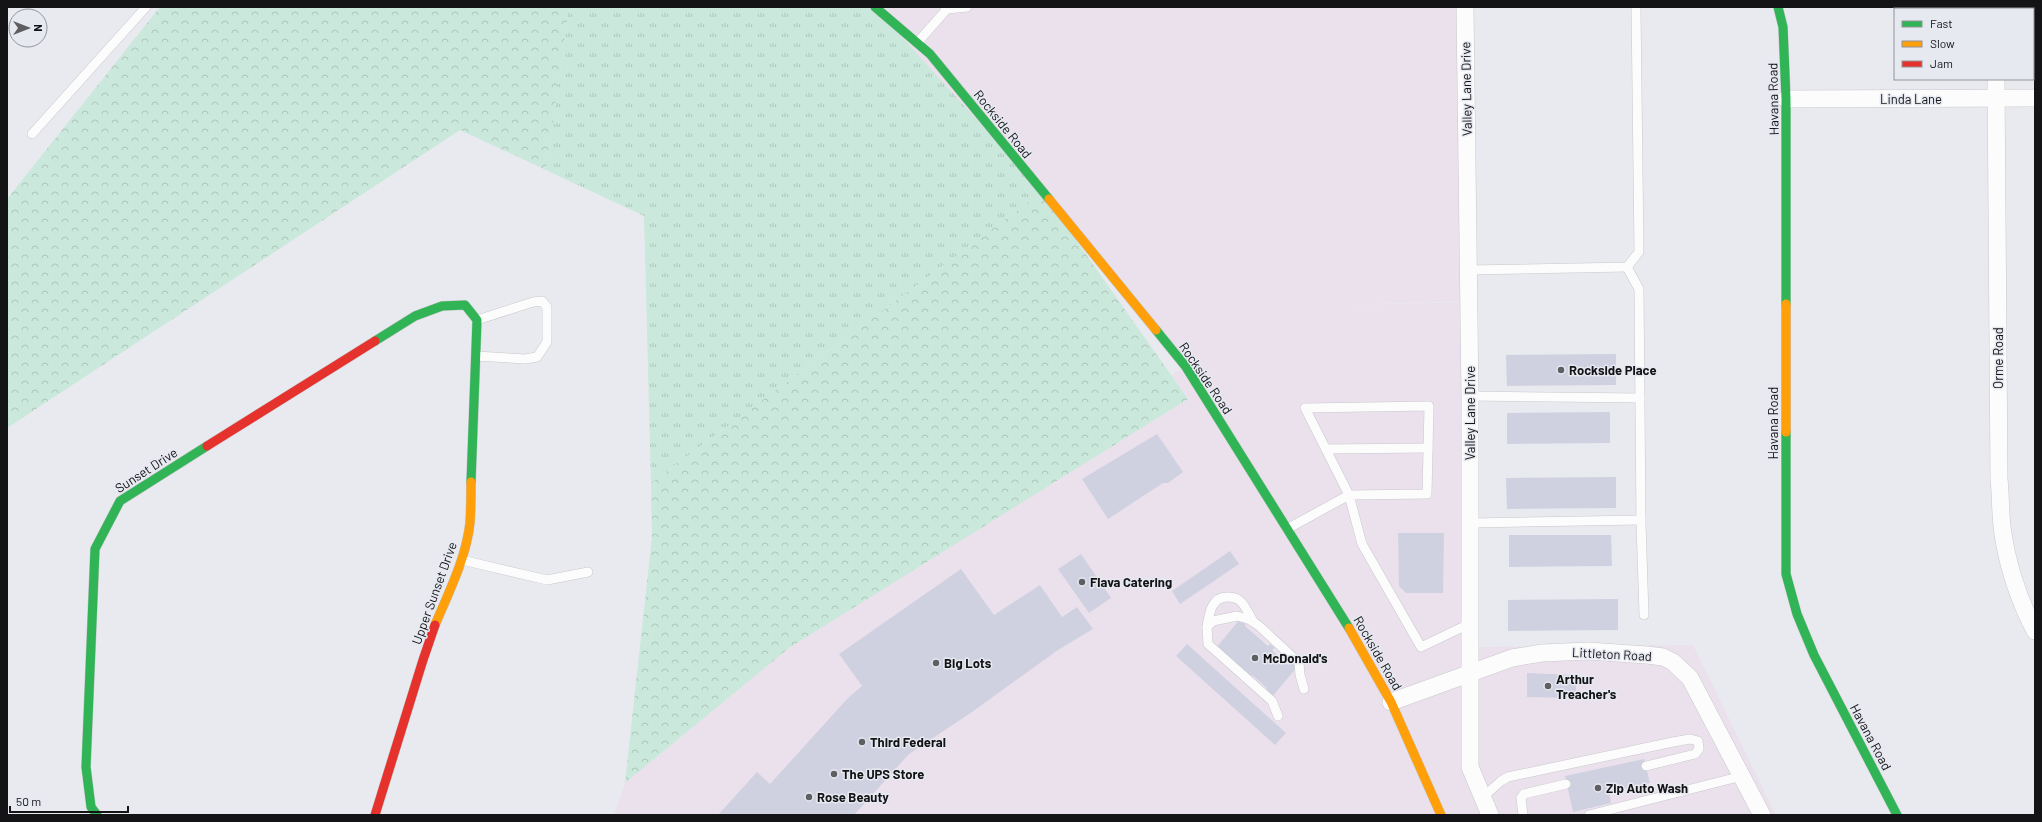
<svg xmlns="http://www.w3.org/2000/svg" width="2042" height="822" font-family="Barlow,sans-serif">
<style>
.commercial{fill:#ebe1ec}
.grass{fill:url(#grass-tufts)}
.forest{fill:url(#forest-crowns)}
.building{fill:#cfd1e0}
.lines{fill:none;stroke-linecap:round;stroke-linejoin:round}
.lane-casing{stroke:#c8c8cc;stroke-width:10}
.street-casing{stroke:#c8c8cc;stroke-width:18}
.fast-casing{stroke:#c8c8cc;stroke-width:10}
.slow-casing{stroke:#c8c8cc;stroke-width:10}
.jam-casing{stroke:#c8c8cc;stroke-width:10}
.lane{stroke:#fcfcfd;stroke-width:9}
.street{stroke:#fcfcfd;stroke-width:17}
.fast{stroke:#30b455;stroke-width:9}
.slow{stroke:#ff9f0a;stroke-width:9}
.jam{stroke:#e5322d;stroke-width:9}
.poi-dot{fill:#5f5f63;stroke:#e7e9f1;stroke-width:1.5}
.labels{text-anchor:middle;stroke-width:3;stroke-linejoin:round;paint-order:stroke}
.street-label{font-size:13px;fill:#141417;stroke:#e7e9f1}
.poi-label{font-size:13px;font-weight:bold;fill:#141417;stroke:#e7e9f1;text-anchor:start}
</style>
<defs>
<pattern id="grass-tufts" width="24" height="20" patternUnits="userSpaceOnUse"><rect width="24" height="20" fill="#cae8db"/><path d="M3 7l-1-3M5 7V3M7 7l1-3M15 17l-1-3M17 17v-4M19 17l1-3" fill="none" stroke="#adc6bb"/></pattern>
<pattern id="forest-crowns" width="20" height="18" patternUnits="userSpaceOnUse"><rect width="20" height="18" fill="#cae8db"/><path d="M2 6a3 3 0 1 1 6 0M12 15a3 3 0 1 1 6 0" fill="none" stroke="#adc6bb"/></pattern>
</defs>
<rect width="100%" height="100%" fill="#e9eaef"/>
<polygon class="commercial" points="875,7 1466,7 1470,301 1339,305 1476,302 1479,647 1693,645 1776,815 614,815 625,783 789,648 1188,399 1171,376 1185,366"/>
<polygon class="grass" points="569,7 875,7 1042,192 651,483 644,216 546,170"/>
<g class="forest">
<polygon points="160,7 569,7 546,170 460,130 7,428 7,199"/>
<polygon points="1042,192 1188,399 789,648 625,783 652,537 651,483"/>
</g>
<g class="building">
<polygon points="1616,354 1616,385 1507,386 1506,355"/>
<polygon points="1610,412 1610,443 1507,444 1507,413"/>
<polygon points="1157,434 1183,472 1168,483 1163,483 1108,519 1082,479"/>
<polygon points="1616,477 1616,508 1507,509 1506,478"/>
<polygon points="1398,533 1444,533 1443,593 1406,593 1399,586"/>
<polygon points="1509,535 1611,535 1612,566 1509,567"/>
<polygon points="1230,551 1239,564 1180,604 1172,591"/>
<polygon points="1081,554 1111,598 1089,613 1058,569"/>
<polygon points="961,569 994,615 1040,585 1062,617 1077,607 1093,629 1058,650 972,712 909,754 854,815 718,815 757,772 770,784 848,698 862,686 839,654"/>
<polygon points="1618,599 1618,630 1508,631 1508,600"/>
<polygon points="1240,619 1246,625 1245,626 1268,646 1270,644 1275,648 1272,650 1288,665 1291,662 1297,667 1272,697 1265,691 1267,688 1252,675 1250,678 1216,648"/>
<polygon points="1187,644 1286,733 1275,745 1176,656"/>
<polygon points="1527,673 1576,675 1576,698 1527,697"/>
<polygon points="1644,759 1650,783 1609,792 1611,803 1573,812 1565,776"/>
</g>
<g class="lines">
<defs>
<g id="lane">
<polyline points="947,9 967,7"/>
<polyline points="917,43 947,9 945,7"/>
<polyline points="32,134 146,7"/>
<polyline points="1627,267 1639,289 1641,523 1644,615"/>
<polyline points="1469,270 1627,267 1639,252 1636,7"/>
<polyline points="476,356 525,359 537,357 547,342 547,307 542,301 533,302 477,320"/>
<polyline points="1470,396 1640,398"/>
<polyline points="1326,449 1428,448"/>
<polyline points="1471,523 1641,520"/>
<polyline points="1287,529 1349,495 1427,494 1429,406 1305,408 1349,495 1362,544 1421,647 1471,623"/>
<polyline points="462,560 547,580 588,572"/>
<path d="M1207,627C1209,615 1211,597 1227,597C1231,597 1236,598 1239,600C1245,604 1249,615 1253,621"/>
<polyline points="1278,716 1272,701 1208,644 1207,627 1213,621 1237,616 1248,619 1258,625 1299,663 1300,675 1304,689"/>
<polyline points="1482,798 1501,781 1508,777 1673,742 1690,739 1698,741 1699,749 1695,754 1646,766"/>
<polyline points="1523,815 1521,798 1524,794 1566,784"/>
<polyline points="1589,815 1742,776"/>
</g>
<g id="street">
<polyline points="1465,7 1470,396 1470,767 1490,815"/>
<polyline points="1997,9 1997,7"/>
<path d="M1996,79L1999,479C2001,497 2000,516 2003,534C2008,567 2020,602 2035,631"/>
<polyline points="1786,99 2035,98"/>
<polyline points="1391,702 1512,658 1542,653 1588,651 1647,655 1663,657 1673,662 1690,678 1762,815"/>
</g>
<g id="fast">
<polyline points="875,7 930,54 1049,199"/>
<polyline points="1778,7 1783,27 1786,99 1786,304"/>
<polyline points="1156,330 1186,367 1349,628"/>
<polyline points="375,341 415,316 442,306 465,305 477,320 471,482"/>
<polyline points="1786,432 1786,574 1797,614 1814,655 1897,815"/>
<polyline points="97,815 91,807 86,767 95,549 120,501 207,446"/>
</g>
<g id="slow">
<polyline points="1049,199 1156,330"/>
<polyline points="1786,304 1786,432"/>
<path d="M435,625C449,592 466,558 470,523C471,509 471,496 471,482"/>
<polyline points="1349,628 1391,702 1441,815"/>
</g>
<g id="jam">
<polyline points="207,446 375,341"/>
<polyline points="375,815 423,660 435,625"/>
</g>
</defs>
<use href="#lane" class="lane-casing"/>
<use href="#street" class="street-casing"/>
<use href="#fast" class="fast-casing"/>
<use href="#slow" class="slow-casing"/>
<use href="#jam" class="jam-casing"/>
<use href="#lane" class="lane"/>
<use href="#street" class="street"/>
<use href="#fast" class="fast"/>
<use href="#slow" class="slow"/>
<use href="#jam" class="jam"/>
</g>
<g class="poi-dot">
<circle cx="1561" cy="370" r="4"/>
<circle cx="1082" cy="582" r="4"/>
<circle cx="1255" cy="658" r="4"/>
<circle cx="936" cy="663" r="4"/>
<circle cx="1548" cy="686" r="4"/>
<circle cx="862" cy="742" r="4"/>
<circle cx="834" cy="774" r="4"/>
<circle cx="1598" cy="788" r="4"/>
<circle cx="809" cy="797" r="4"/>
</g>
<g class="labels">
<g class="street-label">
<text transform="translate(1466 89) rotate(-91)" y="5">Valley Lane Drive</text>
<text transform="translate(1773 99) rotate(-91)" y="5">Havana Road</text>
<text x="1911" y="104">Linda Lane</text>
<text transform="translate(1003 124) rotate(51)" y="5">Rockside Road</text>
<text transform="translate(1998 358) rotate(-90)" y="5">Orme Road</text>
<text transform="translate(1206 378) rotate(56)" y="5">Rockside Road</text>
<text transform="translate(1470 413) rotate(-90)" y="5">Valley Lane Drive</text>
<text transform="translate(1773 423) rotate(-90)" y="5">Havana Road</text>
<text transform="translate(146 470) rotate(-33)" y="5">Sunset Drive</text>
<text transform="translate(434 593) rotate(-70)" y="5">Upper Sunset Drive</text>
<text transform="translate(1378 653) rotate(60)" y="5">Rockside Road</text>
<text transform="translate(1612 654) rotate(3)" y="5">Littleton Road</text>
<text transform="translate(1871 737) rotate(62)" y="5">Havana Road</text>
</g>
<g class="poi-label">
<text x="1569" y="375">Rockside Place</text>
<text x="1090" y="587">Flava Catering</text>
<text x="1263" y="663">McDonald's</text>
<text x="944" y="668">Big Lots</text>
<text x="1556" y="684">Arthur<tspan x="1556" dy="15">Treacher's</tspan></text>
<text x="870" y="747">Third Federal</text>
<text x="842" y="779">The UPS Store</text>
<text x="1606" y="793">Zip Auto Wash</text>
<text x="817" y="802">Rose Beauty</text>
</g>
</g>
<rect width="2042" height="822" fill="none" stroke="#141417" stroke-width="16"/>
<rect x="1894" y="8" width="140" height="72" fill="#e7e9f1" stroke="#93949a"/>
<rect x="1902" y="21" width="20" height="6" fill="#30b455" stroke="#93949a"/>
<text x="1930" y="28" font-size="12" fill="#141417">Fast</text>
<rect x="1902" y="41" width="20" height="6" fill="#ff9f0a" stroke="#93949a"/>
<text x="1930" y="48" font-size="12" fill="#141417">Slow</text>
<rect x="1902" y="61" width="20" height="6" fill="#e5322d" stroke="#93949a"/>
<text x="1930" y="68" font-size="12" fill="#141417">Jam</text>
<g transform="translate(28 28) rotate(90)"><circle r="19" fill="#e7e9f1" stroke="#93949a"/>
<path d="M0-3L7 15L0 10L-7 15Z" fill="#5f5f63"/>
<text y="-6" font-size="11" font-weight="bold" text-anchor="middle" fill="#141417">N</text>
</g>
<path d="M10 806v6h118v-6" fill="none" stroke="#141417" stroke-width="2"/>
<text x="16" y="806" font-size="12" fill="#141417" stroke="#e7e9f1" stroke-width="3" paint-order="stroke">50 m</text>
</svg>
